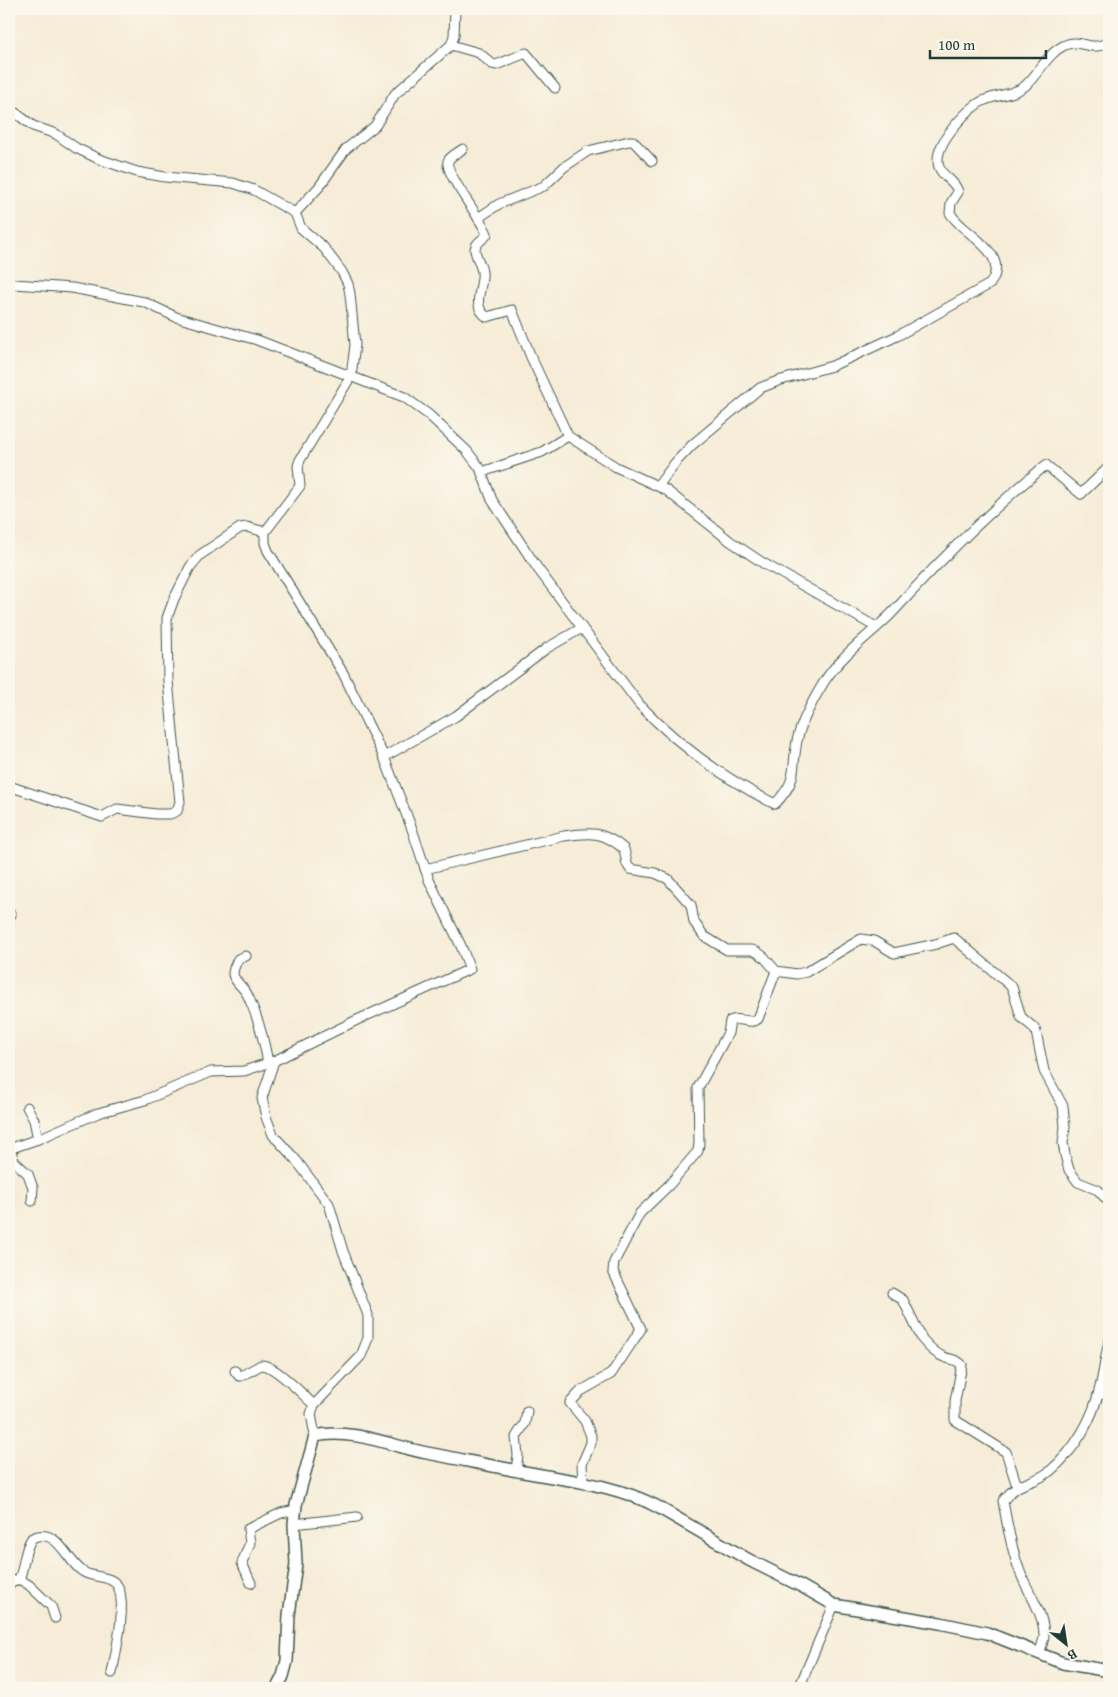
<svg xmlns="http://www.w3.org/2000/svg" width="1118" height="1697" font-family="'Gentium Book Plus',serif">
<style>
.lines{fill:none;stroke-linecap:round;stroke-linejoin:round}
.minor-casing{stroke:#3f574c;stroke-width:11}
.tertiary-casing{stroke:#3f574c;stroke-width:14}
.minor{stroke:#fff;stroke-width:9}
.tertiary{stroke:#fff;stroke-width:11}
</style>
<rect width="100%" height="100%" fill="#fbf7ec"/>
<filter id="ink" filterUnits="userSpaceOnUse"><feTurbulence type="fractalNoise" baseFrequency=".02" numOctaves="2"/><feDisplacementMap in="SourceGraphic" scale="10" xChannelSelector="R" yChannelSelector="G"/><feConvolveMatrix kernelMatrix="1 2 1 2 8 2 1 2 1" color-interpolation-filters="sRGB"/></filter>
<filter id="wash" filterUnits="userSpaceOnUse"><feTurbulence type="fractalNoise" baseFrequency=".0096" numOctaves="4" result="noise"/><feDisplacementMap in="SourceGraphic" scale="20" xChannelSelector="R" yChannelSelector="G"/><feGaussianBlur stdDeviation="1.12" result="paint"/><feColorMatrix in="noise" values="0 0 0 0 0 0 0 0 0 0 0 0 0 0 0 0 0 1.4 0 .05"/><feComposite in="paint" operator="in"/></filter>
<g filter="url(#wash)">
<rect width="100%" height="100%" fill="#f6ecd7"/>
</g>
<g filter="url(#ink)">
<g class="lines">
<defs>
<g id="minor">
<polyline points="451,45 479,53 492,64 496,65 526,53 555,88"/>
<polyline points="9,108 33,126 56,134 76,148 99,159 137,172 165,177 233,183 254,190 295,213 301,228 324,248 342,272 348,284 350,294 355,345 351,376 300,460 298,466 300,486 265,532 265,543 268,551 343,673 384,757 412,829 429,880 461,946 470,969 357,1020 274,1061 262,1098 266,1117 273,1135 296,1160 329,1204 343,1251 368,1315 368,1338 361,1356 314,1405 311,1414 315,1436"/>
<path d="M463,149C459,152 450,156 448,161C444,173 482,219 487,234C485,239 476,241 475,249C475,256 481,264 482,272C484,287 470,305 487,317L512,310L531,357L568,436L616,467L666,490L730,541L763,563L876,627"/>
<polyline points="295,213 319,187 346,149 375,126 395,94 451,45 454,36 455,9"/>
<polyline points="478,218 499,204 544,186 564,167 588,151 629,141 633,141 652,161"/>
<path d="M9,286L14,284L72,288L144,302L176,317L257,340L404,397L429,415L467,451L480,468L492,500L538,569L639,704C677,744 725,779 775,804C799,779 791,771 797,741C801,721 813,700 824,682C841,655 868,637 891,614C908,596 925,577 943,559C974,527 1007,497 1041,469L1046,465L1081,494L1109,467"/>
<polyline points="482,472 542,452 568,436"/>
<path d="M658,486L675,463L692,445L760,388L778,381L832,366L897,336L990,284C1012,252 964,236 950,213L951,203L958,192C955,179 938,176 938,161C937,142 964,113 979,103C993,94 1011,97 1025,86C1039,74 1047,53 1065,45C1082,38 1089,53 1109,42"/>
<polyline points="384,757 456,716 547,648 582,628"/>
<polyline points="9,786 102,817 117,809 156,814 170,814 177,811 180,802 168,681 167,618 174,599 190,567 200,555 240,528 247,527 265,532"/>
<path d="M425,869L564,836C591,832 603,831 624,849L627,864L630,869L655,873L668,879L691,905L694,922L704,936L727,950H752L757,952L764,957L776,971L797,974L806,972L861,939L874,941L894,953L936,944L954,938L1012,987L1021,1017L1034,1028L1036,1032L1044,1071L1063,1106L1065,1127L1063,1143L1065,1155L1069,1170L1078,1182L1098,1190L1109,1202"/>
<polyline points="9,913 11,915"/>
<path d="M246,956L238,959C236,964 233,968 233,974C234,982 245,988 248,996C258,1017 264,1040 268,1063"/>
<polyline points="27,1107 34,1120 38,1139"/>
<polyline points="10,1148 14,1161 28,1174 33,1188 32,1201"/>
<polyline points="9,1149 38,1139 98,1113 145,1100 211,1072 244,1071 274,1061"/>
<path d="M892,1293L903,1300L922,1339C928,1346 935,1354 944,1357C950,1360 957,1359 962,1365L955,1401V1420L1006,1452L1017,1486"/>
<path d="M235,1371L239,1376H241L261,1365C274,1364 304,1396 314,1405"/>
<polyline points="1098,1395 1109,1393"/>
<polyline points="516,1470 518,1455 516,1437 525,1423 527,1411"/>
<path d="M583,1482L582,1464L591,1443V1436L585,1421L570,1403L581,1391L611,1374L641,1329L613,1271L614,1262L640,1213L669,1185L698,1151L699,1143L698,1088L728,1033L730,1021C739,1016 750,1025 758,1019L776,971"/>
<polyline points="294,1524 357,1517"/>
<polyline points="19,1579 29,1585 51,1606 55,1618"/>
<polyline points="251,1583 242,1563 250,1543 248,1529 281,1513 296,1510"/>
<path d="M9,1584L19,1579C25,1566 23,1551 32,1538C57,1526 66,1560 82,1571C92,1579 114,1574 119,1589C126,1609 116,1651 112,1673"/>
<path d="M1039,1654C1041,1648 1044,1641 1044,1635C1044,1612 1026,1590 1019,1569C1011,1547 1007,1524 1003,1501C1019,1479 1032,1486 1050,1471C1075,1450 1093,1419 1100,1387C1104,1372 1105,1357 1109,1342"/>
<polyline points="799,1688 834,1605"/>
</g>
<path id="tertiary" d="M277,1688L283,1676L287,1661L289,1615L296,1564L294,1524L296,1505L315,1436C352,1428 391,1446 427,1453C459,1459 491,1466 524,1472C570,1481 613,1484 656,1506L749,1560L801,1586L834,1605L940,1623L987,1633L1063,1663L1109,1671"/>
</defs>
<use href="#minor" class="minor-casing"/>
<use href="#tertiary" class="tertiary-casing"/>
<use href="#minor" class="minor"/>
<use href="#tertiary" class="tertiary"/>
</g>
</g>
<rect width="1118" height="1697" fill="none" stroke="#fbf7ec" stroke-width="30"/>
<g transform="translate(1066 1644) rotate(150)" stroke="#fbf7ec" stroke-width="4" paint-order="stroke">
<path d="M0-4L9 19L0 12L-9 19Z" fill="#1f3d34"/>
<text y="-8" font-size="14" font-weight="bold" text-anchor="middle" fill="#1f3d34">B</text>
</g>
<path d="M930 50v8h116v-8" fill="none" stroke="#1f3d34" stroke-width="2.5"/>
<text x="938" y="50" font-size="15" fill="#1f3d34" stroke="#fbf7ec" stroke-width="4" paint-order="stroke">100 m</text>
</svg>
